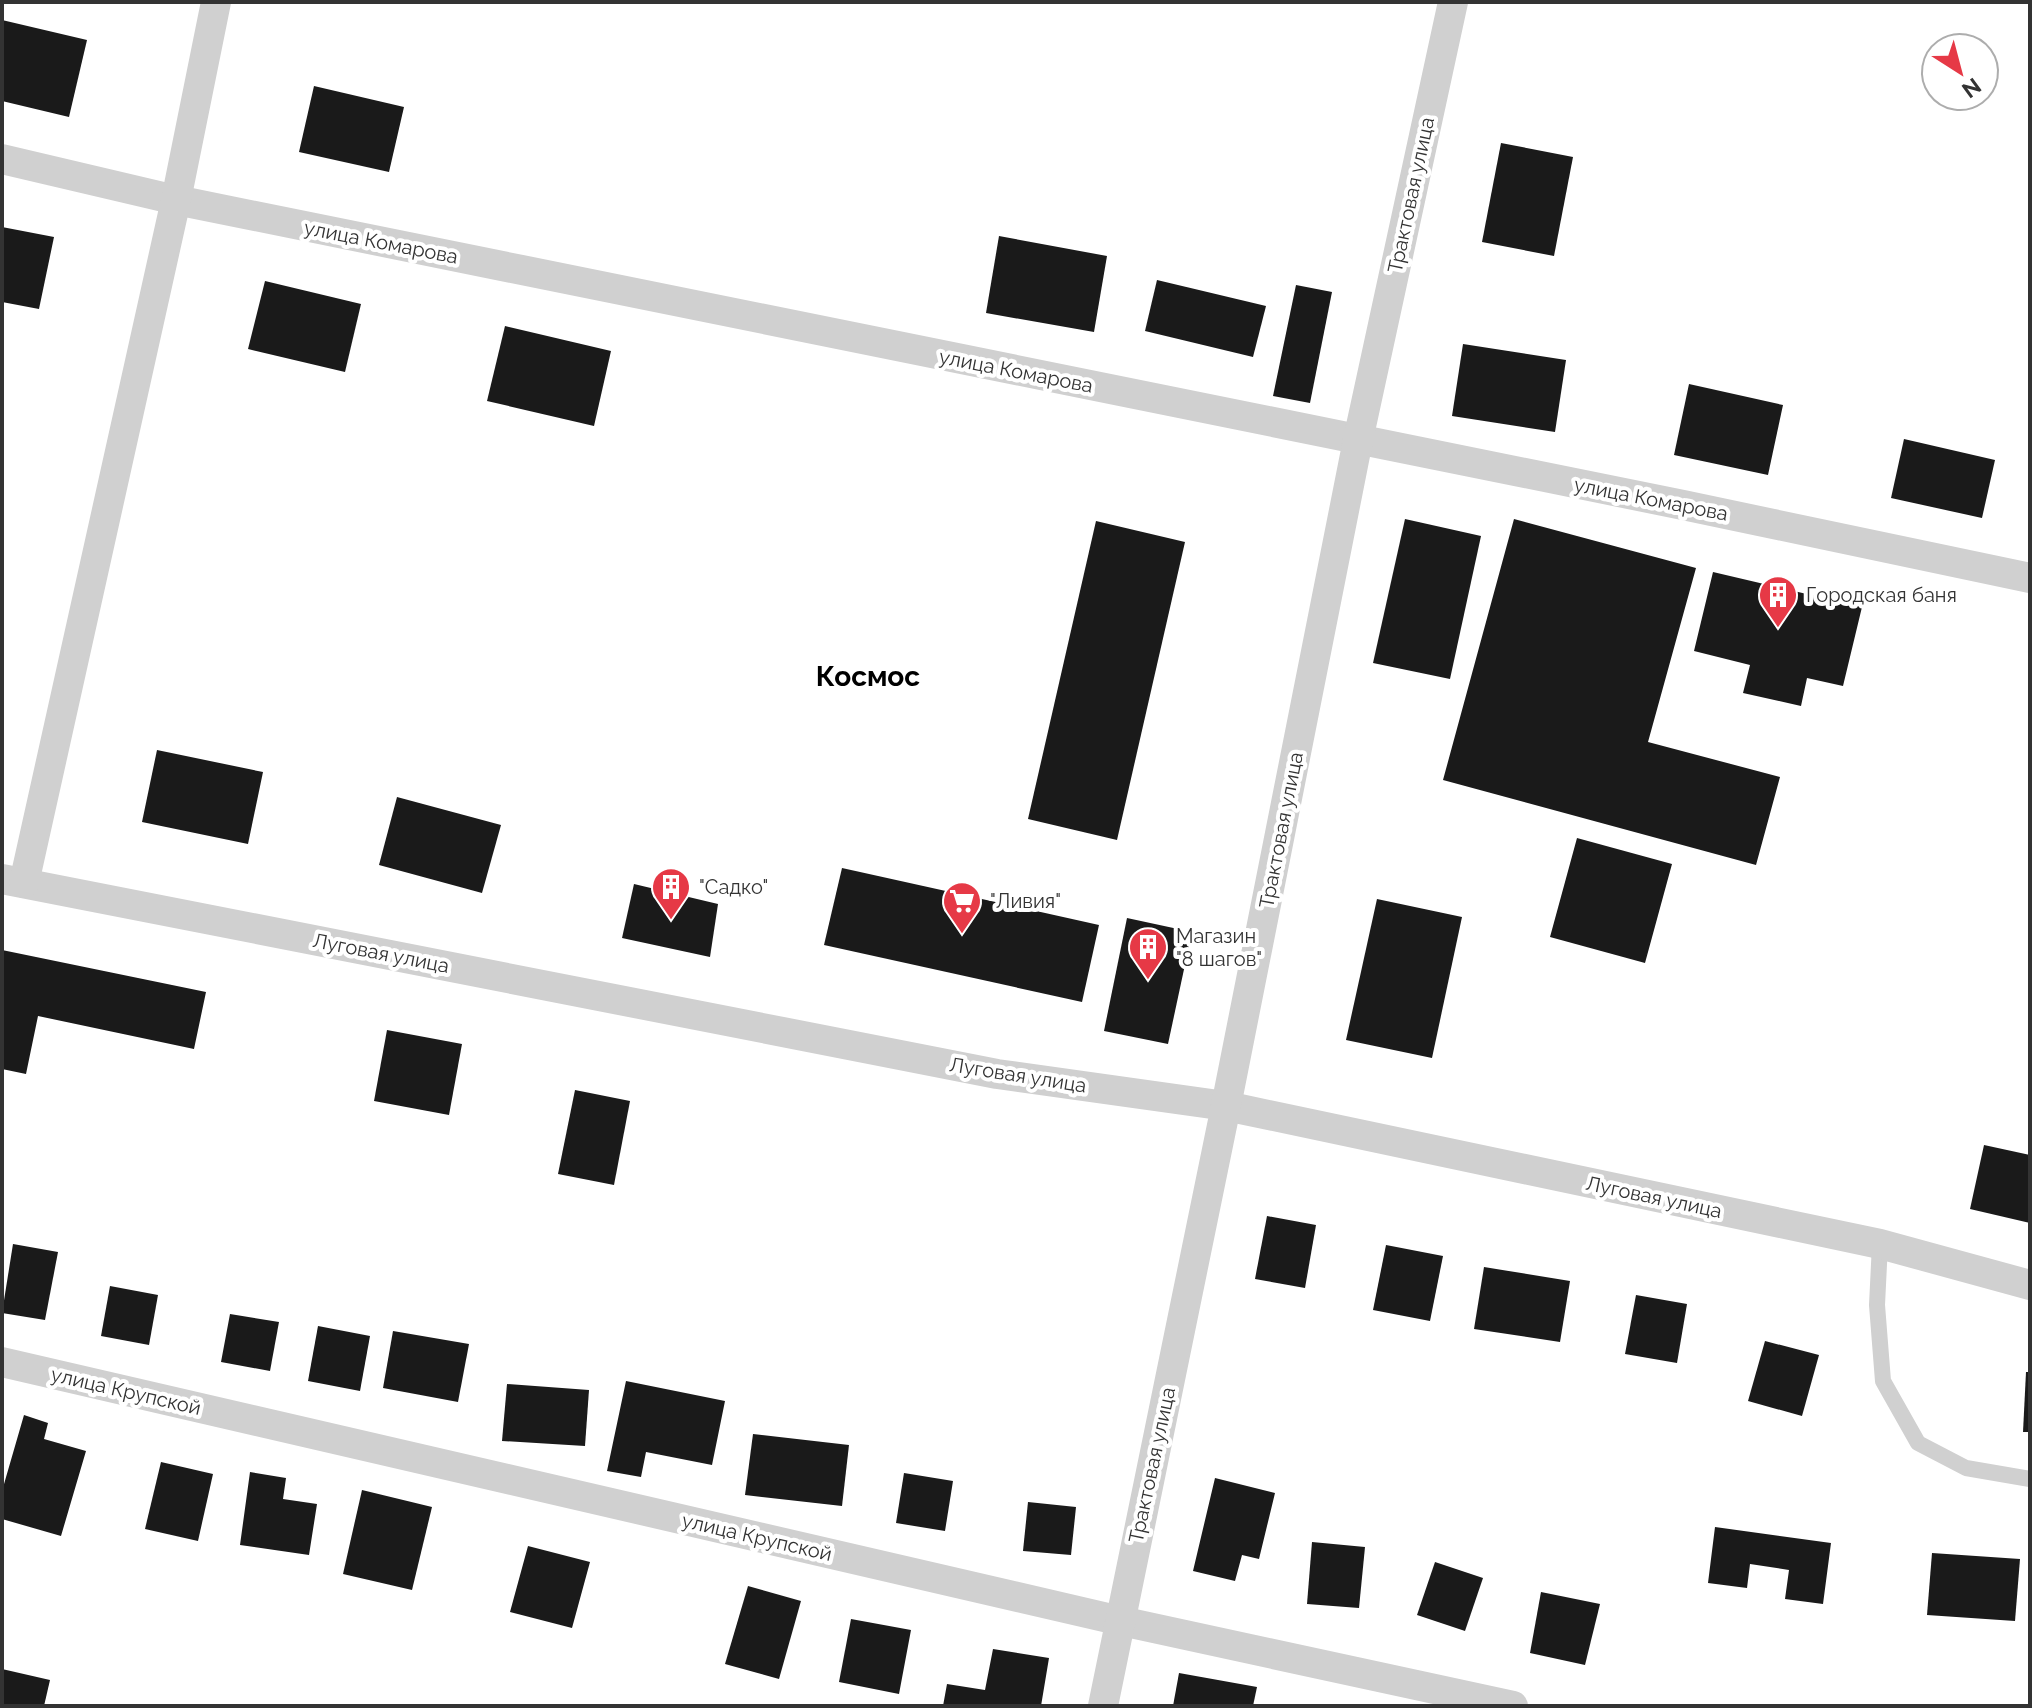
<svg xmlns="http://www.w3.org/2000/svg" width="2032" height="1708" font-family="Raleway,sans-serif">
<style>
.building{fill:#1a1a1a}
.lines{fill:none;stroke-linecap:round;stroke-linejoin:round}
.lane{stroke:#d0d0d0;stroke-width:16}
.street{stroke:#d0d0d0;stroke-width:30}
.labels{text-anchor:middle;stroke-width:8;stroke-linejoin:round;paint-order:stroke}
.street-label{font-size:20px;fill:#333;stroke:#fff}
.poi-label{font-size:20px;fill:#333;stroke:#fff;text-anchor:start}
.district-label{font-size:28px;font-weight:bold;fill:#000;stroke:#fff}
</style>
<rect width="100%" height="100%" fill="#fff"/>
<g class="building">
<polygon points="2,20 87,40 69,117 2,101"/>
<polygon points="314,86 404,107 389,172 299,152"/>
<polygon points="1501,143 1573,157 1554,256 1482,242"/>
<polygon points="2,227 54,237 39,309 2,302"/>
<polygon points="999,236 1107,256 1094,332 986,313"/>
<polygon points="1157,280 1266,306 1253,357 1145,331"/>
<polygon points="265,281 361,304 345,372 248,349"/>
<polygon points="1296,285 1332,292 1310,403 1273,396"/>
<polygon points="505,326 611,351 594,426 487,401"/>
<polygon points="1463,344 1566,360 1555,432 1452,416"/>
<polygon points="1689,384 1783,405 1768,475 1674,455"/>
<polygon points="1904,439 1995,460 1982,518 1891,498"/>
<polygon points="1405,519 1481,536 1450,679 1373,663"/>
<polygon points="1514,519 1696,568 1648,742 1780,777 1756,865 1443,780"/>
<polygon points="1096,521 1185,542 1117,840 1028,819"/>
<polygon points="1713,572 1862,607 1843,686 1807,678 1801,706 1743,693 1750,665 1694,651"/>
<polygon points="157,750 263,772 248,844 142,822"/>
<polygon points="397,797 501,825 482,893 379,865"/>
<polygon points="1577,838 1672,864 1645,963 1550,937"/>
<polygon points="842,868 1099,925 1082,1002 824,945"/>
<polygon points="634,884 718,904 710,957 622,938"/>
<polygon points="1377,899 1462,917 1432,1058 1346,1040"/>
<polygon points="1127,918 1192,932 1168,1044 1104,1031"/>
<polygon points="2,950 206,992 194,1049 38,1016 26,1074 2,1069"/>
<polygon points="387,1030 462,1044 449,1115 374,1101"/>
<polygon points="575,1090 630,1101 614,1185 558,1174"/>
<polygon points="1984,1145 2030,1155 2030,1223 1970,1209"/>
<polygon points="1267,1216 1316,1225 1305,1288 1255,1279"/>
<polygon points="13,1244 58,1252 45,1320 2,1313"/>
<polygon points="1386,1245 1443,1256 1430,1321 1373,1310"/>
<polygon points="1484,1267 1570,1281 1560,1342 1474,1329"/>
<polygon points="110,1286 158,1295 149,1345 101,1336"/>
<polygon points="1636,1295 1687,1304 1677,1363 1625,1354"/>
<polygon points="230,1314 279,1322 270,1371 221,1362"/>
<polygon points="318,1326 370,1336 360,1391 308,1381"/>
<polygon points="393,1331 469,1344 458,1402 383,1388"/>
<polygon points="1765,1341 1819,1355 1802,1416 1748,1401"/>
<polygon points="2026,1372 2030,1372 2030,1432 2023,1432"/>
<polygon points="626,1381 725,1401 712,1465 646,1452 641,1477 607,1471"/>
<polygon points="507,1384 589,1390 585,1446 502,1441"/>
<polygon points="24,1415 48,1423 44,1439 86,1451 61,1536 2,1519 2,1491"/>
<polygon points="753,1434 849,1445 842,1506 745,1495"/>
<polygon points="161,1462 213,1474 198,1541 145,1529"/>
<polygon points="250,1472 286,1478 283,1499 317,1504 309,1555 240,1545"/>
<polygon points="904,1473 953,1481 945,1531 896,1523"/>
<polygon points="1215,1478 1275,1493 1259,1559 1242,1555 1235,1581 1193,1571"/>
<polygon points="362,1490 432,1507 412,1590 343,1574"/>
<polygon points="1028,1502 1076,1507 1071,1555 1023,1551"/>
<polygon points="1715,1527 1831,1543 1823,1604 1785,1599 1789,1570 1750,1564 1747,1588 1708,1583"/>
<polygon points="1312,1542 1365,1547 1359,1608 1307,1604"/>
<polygon points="528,1546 590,1562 572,1628 510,1612"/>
<polygon points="1932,1553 2020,1559 2015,1621 1927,1615"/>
<polygon points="1435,1562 1483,1578 1465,1631 1417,1615"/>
<polygon points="748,1586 801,1601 779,1679 725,1664"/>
<polygon points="1541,1592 1600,1604 1585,1665 1530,1653"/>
<polygon points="851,1619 911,1630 899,1694 839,1682"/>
<polygon points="993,1649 1049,1658 1041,1706 943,1706 947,1684 985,1690"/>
<polygon points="2,1669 50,1680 44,1706 2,1706"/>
<polygon points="1179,1673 1257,1687 1253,1706 1173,1706"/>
</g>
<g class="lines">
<polyline class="lane" points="1880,1244 1877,1305 1883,1381 1918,1443 1966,1468 2030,1479"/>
<g class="street">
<polyline points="2,159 176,200 1683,505 2030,578"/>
<polyline points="2,879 997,1074 1226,1106 1880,1244 2030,1285"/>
<polyline points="24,883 176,200 216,2"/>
<polyline points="2,1362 1121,1621 1513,1706"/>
<polyline points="1103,1706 1226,1106 1358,440 1453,2"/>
</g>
</g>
<defs>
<symbol id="building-pin" viewBox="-11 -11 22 30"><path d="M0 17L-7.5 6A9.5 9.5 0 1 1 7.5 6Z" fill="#e63946" stroke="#fff"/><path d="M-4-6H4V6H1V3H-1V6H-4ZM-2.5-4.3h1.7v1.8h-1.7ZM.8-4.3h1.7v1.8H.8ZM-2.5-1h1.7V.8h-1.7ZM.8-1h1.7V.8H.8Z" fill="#fff"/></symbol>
<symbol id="supermarket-pin" viewBox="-11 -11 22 30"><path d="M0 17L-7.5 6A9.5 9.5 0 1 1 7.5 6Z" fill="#e63946" stroke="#fff"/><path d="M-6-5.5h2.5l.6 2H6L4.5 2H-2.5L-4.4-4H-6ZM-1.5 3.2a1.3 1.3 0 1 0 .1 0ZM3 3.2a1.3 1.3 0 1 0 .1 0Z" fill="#fff"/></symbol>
</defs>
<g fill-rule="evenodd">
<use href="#building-pin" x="1756" y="573" width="44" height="60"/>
<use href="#building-pin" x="649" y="865" width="44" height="60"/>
<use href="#supermarket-pin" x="940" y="879" width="44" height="60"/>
<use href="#building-pin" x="1126" y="925" width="44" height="60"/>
</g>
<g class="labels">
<g class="street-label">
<text transform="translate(1411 195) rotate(-78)" y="7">Трактовая улица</text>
<text transform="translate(381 242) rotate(11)" y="7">улица Комарова</text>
<text transform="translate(1016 371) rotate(11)" y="7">улица Комарова</text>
<text transform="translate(1651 499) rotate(11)" y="7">улица Комарова</text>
<text transform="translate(1281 830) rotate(-79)" y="7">Трактовая улица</text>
<text transform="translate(381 953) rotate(11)" y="7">Луговая улица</text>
<text transform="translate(1018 1075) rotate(9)" y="7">Луговая улица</text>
<text transform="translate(1654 1197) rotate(12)" y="7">Луговая улица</text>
<text transform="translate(126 1391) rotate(13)" y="7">улица Крупской</text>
<text transform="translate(1152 1465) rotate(-78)" y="7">Трактовая улица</text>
<text transform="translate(757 1537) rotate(13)" y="7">улица Крупской</text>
</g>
<g class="poi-label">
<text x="1806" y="602">Городская баня</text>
<text x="699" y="894">"Садко"</text>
<text x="990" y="908">"Ливия"</text>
<text x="1176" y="943">Магазин<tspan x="1176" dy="23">"8 шагов"</tspan></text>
</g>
<g class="district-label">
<text x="868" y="686">Космос</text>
</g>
</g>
<rect width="2032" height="1708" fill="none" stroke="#333333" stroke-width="8"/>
<g transform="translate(1960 72) rotate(144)"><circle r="38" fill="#ffffff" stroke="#adadad" stroke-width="2"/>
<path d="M0-6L14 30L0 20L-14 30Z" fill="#e63946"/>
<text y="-12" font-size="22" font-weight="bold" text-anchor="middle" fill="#333333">N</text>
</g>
</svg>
